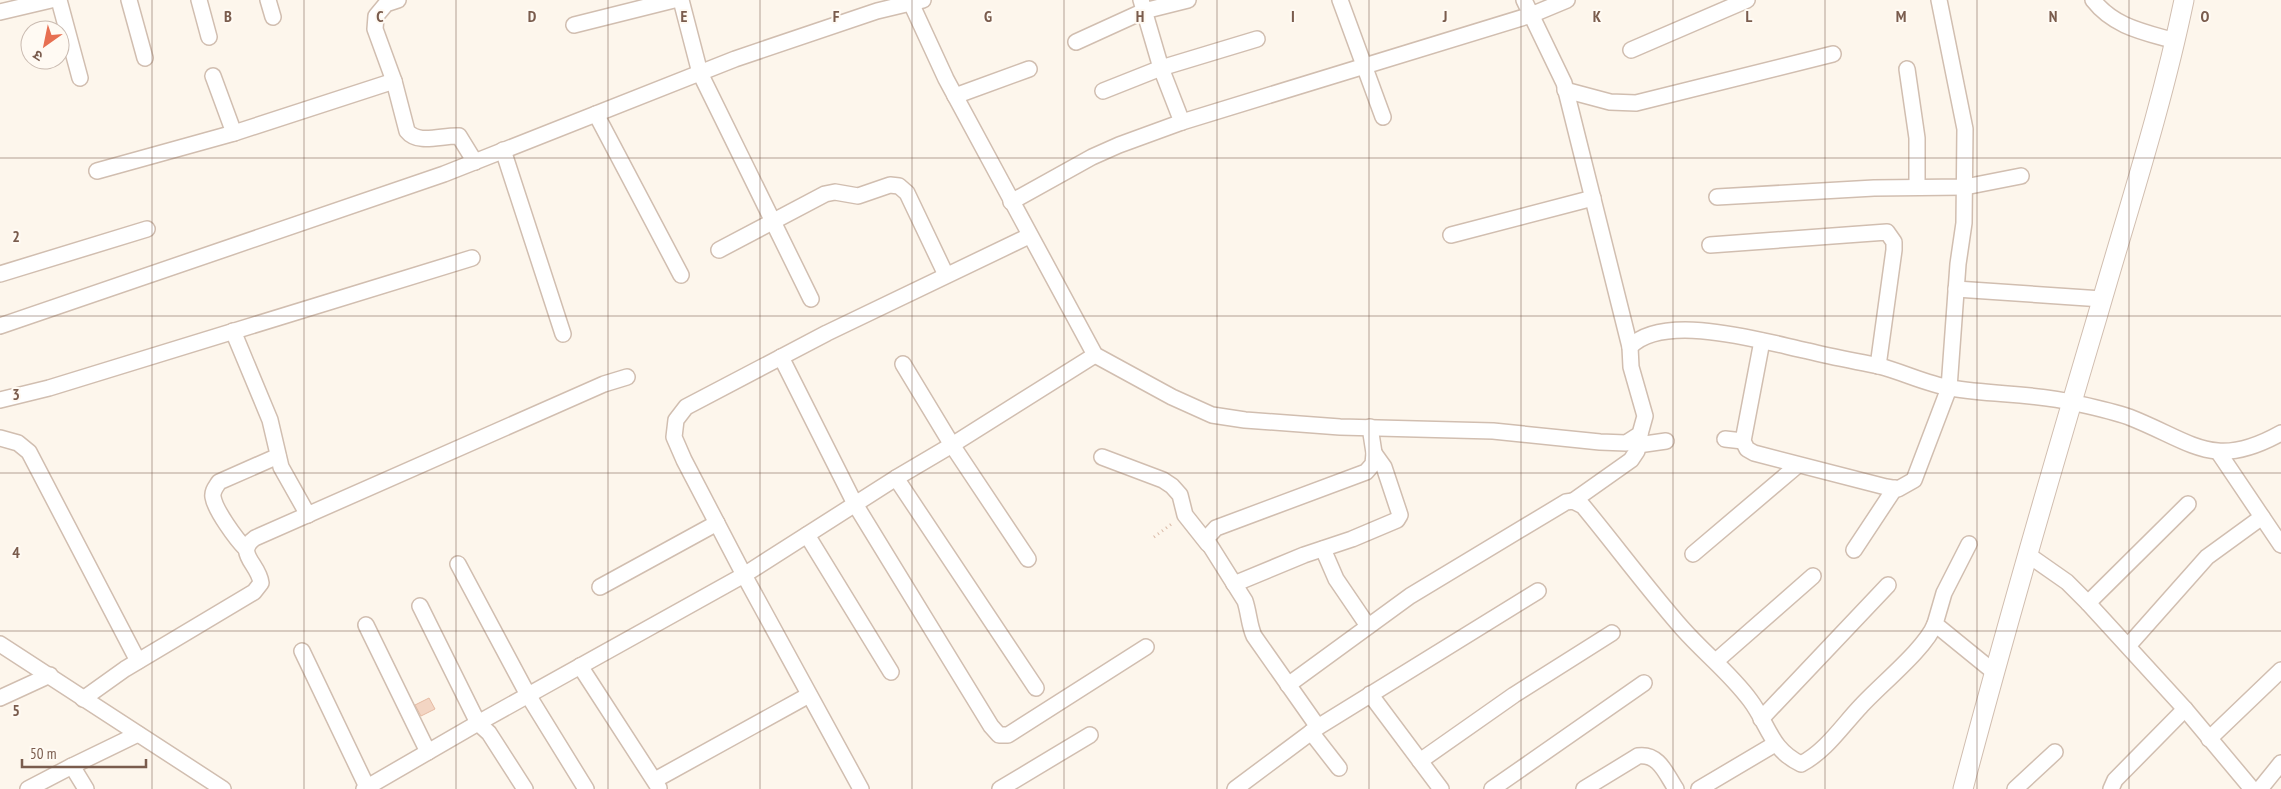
<svg xmlns="http://www.w3.org/2000/svg" width="2281" height="789" font-family="'PT Sans Narrow','Noto Sans Devanagari',sans-serif">
<style>
.building{fill:#f3d5c3;stroke:#e6bba3}
.lines{fill:none;stroke-linecap:round;stroke-linejoin:round}
.minor-casing{stroke:#d1beb0;stroke-width:18}
.tertiary-casing{stroke:#d1beb0;stroke-width:21}
.path{stroke:#d9b8a5;stroke-width:3;stroke-dasharray:1 4;stroke-linecap:butt}
.minor{stroke:#fff;stroke-width:15}
.tertiary{stroke:#fff;stroke-width:19}
.grid{fill:none;stroke:#7a5c4d;stroke-width:1;stroke-opacity:0.55}
.grid-label{font-size:16px;text-anchor:middle;font-weight:bold;fill:#7a5c4d;stroke:#fffaf3;stroke-width:4;stroke-linejoin:round;paint-order:stroke}
</style>
<rect width="100%" height="100%" fill="#fdf6ec"/>
<polygon class="building" points="429,698 435,709 421,716 415,705"/>
<g class="lines">
<defs>
<g id="minor">
<polyline points="59,0 80,78"/>
<polyline points="129,0 145,58"/>
<polyline points="199,0 209,37"/>
<polyline points="268,0 273,17"/>
<path d="M398,0L386,4L376,16L375,29L394,81L407,131C418,145 442,135 459,136L475,162"/>
<polyline points="681,0 700,73 811,299"/>
<polyline points="1141,0 1161,68 1182,122"/>
<polyline points="1340,0 1383,117"/>
<polyline points="1524,0 1564,83 1630,347"/>
<path d="M2093,0C2114,27 2144,32 2175,41"/>
<path d="M911,3L946,79L1095,355L1172,397L1212,415L1245,420L1340,427L1493,431L1600,442L1626,443L1640,434L1645,416L1631,367L1630,347C1664,311 1765,342 1808,351C1832,357 1855,361 1879,366C1903,372 1926,384 1951,388C1991,395 2035,393 2075,403C2093,407 2112,411 2129,417C2193,442 2213,471 2281,433"/>
<polyline points="0,12 51,0"/>
<polyline points="574,25 674,0"/>
<polyline points="1076,42 1144,11 1188,0"/>
<polyline points="1631,50 1747,0"/>
<polyline points="1907,69 1917,138 1917,187"/>
<polyline points="213,76 234,133"/>
<polyline points="1565,90 1610,102 1636,103 1833,54"/>
<polyline points="1103,91 1161,68 1257,39"/>
<polyline points="955,96 1029,69"/>
<polyline points="596,114 681,275"/>
<polyline points="503,150 563,334"/>
<polyline points="97,171 234,133 394,81"/>
<polyline points="1717,197 1874,188 1965,187 2021,176"/>
<polyline points="1011,202 1092,157 1119,145 1182,122 1531,15 1567,0"/>
<polyline points="1451,235 1593,198"/>
<polyline points="1710,245 1887,232 1894,242 1894,250 1878,366"/>
<polyline points="719,250 825,194 835,192 858,196 890,185 899,186 907,193 946,275"/>
<polyline points="0,274 147,229"/>
<polyline points="1956,289 2102,299"/>
<polyline points="0,326 444,174 735,59 877,11 923,0"/>
<polyline points="233,331 270,420 281,467 308,515"/>
<polyline points="1762,341 1743,441 1747,449 1754,453 1886,487 1898,489 1914,480 1949,388 1958,264 1964,223 1965,129 1939,0"/>
<polyline points="781,357 855,504 991,726 999,735 1008,735 1146,647"/>
<polyline points="903,364 952,445 1028,559"/>
<polyline points="0,400 49,388 472,258"/>
<polyline points="0,438 18,443 29,452 138,661"/>
<polyline points="1725,439 1743,441"/>
<polyline points="1638,445 1666,441"/>
<polyline points="2219,453 2281,545"/>
<polyline points="1102,457 1163,480 1172,486 1180,495 1185,515 1208,544"/>
<polyline points="896,478 1036,688"/>
<polyline points="1573,501 1631,460 1637,451 1640,434"/>
<polyline points="807,535 891,672"/>
<polyline points="1969,544 1944,593 1935,624 1994,672"/>
<path d="M246,549C236,539 215,510 213,497C212,491 216,487 219,482L278,456"/>
<polyline points="1323,549 1336,579 1368,626"/>
<polyline points="1854,550 1895,488"/>
<polyline points="1693,554 1798,465"/>
<polyline points="2027,554 2067,582 2088,603 2185,709 2252,789"/>
<polyline points="458,564 528,695 586,789"/>
<polyline points="1234,584 1304,555 1352,539 1397,520 1400,515 1384,467 1374,453"/>
<polyline points="600,587 717,523"/>
<polyline points="2088,603 2188,504"/>
<polyline points="420,606 478,723 489,733 525,789"/>
<polyline points="366,625 428,752"/>
<polyline points="0,644 223,789"/>
<polyline points="2128,646 2207,557 2262,517"/>
<polyline points="302,651 367,787"/>
<polyline points="1716,661 1813,576"/>
<polyline points="580,666 659,788"/>
<path d="M1288,685L1410,596L1566,502L1573,501L1583,506C1616,546 1647,588 1682,628C1704,653 1730,673 1750,700C1769,725 1770,749 1801,764C1826,751 1842,726 1861,706C1880,685 1926,648 1935,624"/>
<polyline points="1370,694 1441,789"/>
<polyline points="0,698 50,675"/>
<path d="M83,699L125,669L254,592L261,583C259,564 234,553 255,538L604,384L627,377"/>
<polyline points="1761,719 1888,585"/>
<path d="M1318,727L1254,636C1249,625 1249,613 1245,601L1206,539L1216,528L1366,472L1373,464L1374,453L1370,427"/>
<polyline points="1311,732 1339,768"/>
<polyline points="2209,739 2281,670"/>
<polyline points="1420,761 1514,695 1612,633"/>
<polyline points="655,780 809,695"/>
<polyline points="28,789 72,766"/>
<polyline points="86,789 72,766 138,734"/>
<polyline points="364,789 478,723 744,575 896,478 952,445 1095,355"/>
<polyline points="861,789 744,575 684,460 674,437 676,420 686,407 827,333 1029,236"/>
<polyline points="1000,789 1090,735"/>
<polyline points="1235,789 1318,727 1538,591"/>
<polyline points="1492,789 1644,683"/>
<path d="M1584,789L1638,756C1659,753 1666,774 1676,789"/>
<polyline points="1699,789 1775,744"/>
<polyline points="2015,789 2055,752"/>
<polyline points="2111,789 2115,780 2185,709"/>
<polyline points="2260,789 2281,763"/>
</g>
<path id="tertiary" d="M1963,789C2005,630 2051,472 2098,314C2128,210 2162,106 2184,0"/>
</defs>
<use href="#minor" class="minor-casing"/>
<use href="#tertiary" class="tertiary-casing"/>
<polyline class="path" points="1154,537 1173,523"/>
<use href="#minor" class="minor"/>
<use href="#tertiary" class="tertiary"/>
</g>
<path class="grid" d="M152,0V789M304,0V789M456,0V789M608,0V789M760,0V789M912,0V789M1064,0V789M1217,0V789M1369,0V789M1521,0V789M1673,0V789M1825,0V789M1977,0V789M2129,0V789M0,158H2281M0,316H2281M0,473H2281M0,631H2281"/>
<g class="grid-label">
<text x="228" y="22">B</text>
<text x="380" y="22">C</text>
<text x="532" y="22">D</text>
<text x="684" y="22">E</text>
<text x="836" y="22">F</text>
<text x="988" y="22">G</text>
<text x="1140" y="22">H</text>
<text x="1293" y="22">I</text>
<text x="1445" y="22">J</text>
<text x="1597" y="22">K</text>
<text x="1749" y="22">L</text>
<text x="1901" y="22">M</text>
<text x="2053" y="22">N</text>
<text x="2205" y="22">O</text>
<text x="16" y="242">2</text>
<text x="16" y="400">3</text>
<text x="16" y="558">4</text>
<text x="16" y="716">5</text>
</g>
<g transform="translate(45 45) rotate(213)"><circle r="24" fill="#fffaf3" stroke="#cabbb1"/>
<path d="M0-4L9 19L0 12L-9 19Z" fill="#e76f51"/>
<text y="-8" font-size="14" font-weight="bold" text-anchor="middle" fill="#7a5c4d">उ</text>
</g>
<path d="M22 759v8h124v-8" fill="none" stroke="#7a5c4d" stroke-width="2.5"/>
<text x="30" y="759" font-size="15" fill="#7a5c4d" stroke="#fffaf3" stroke-width="4" paint-order="stroke">50 m</text>
</svg>
